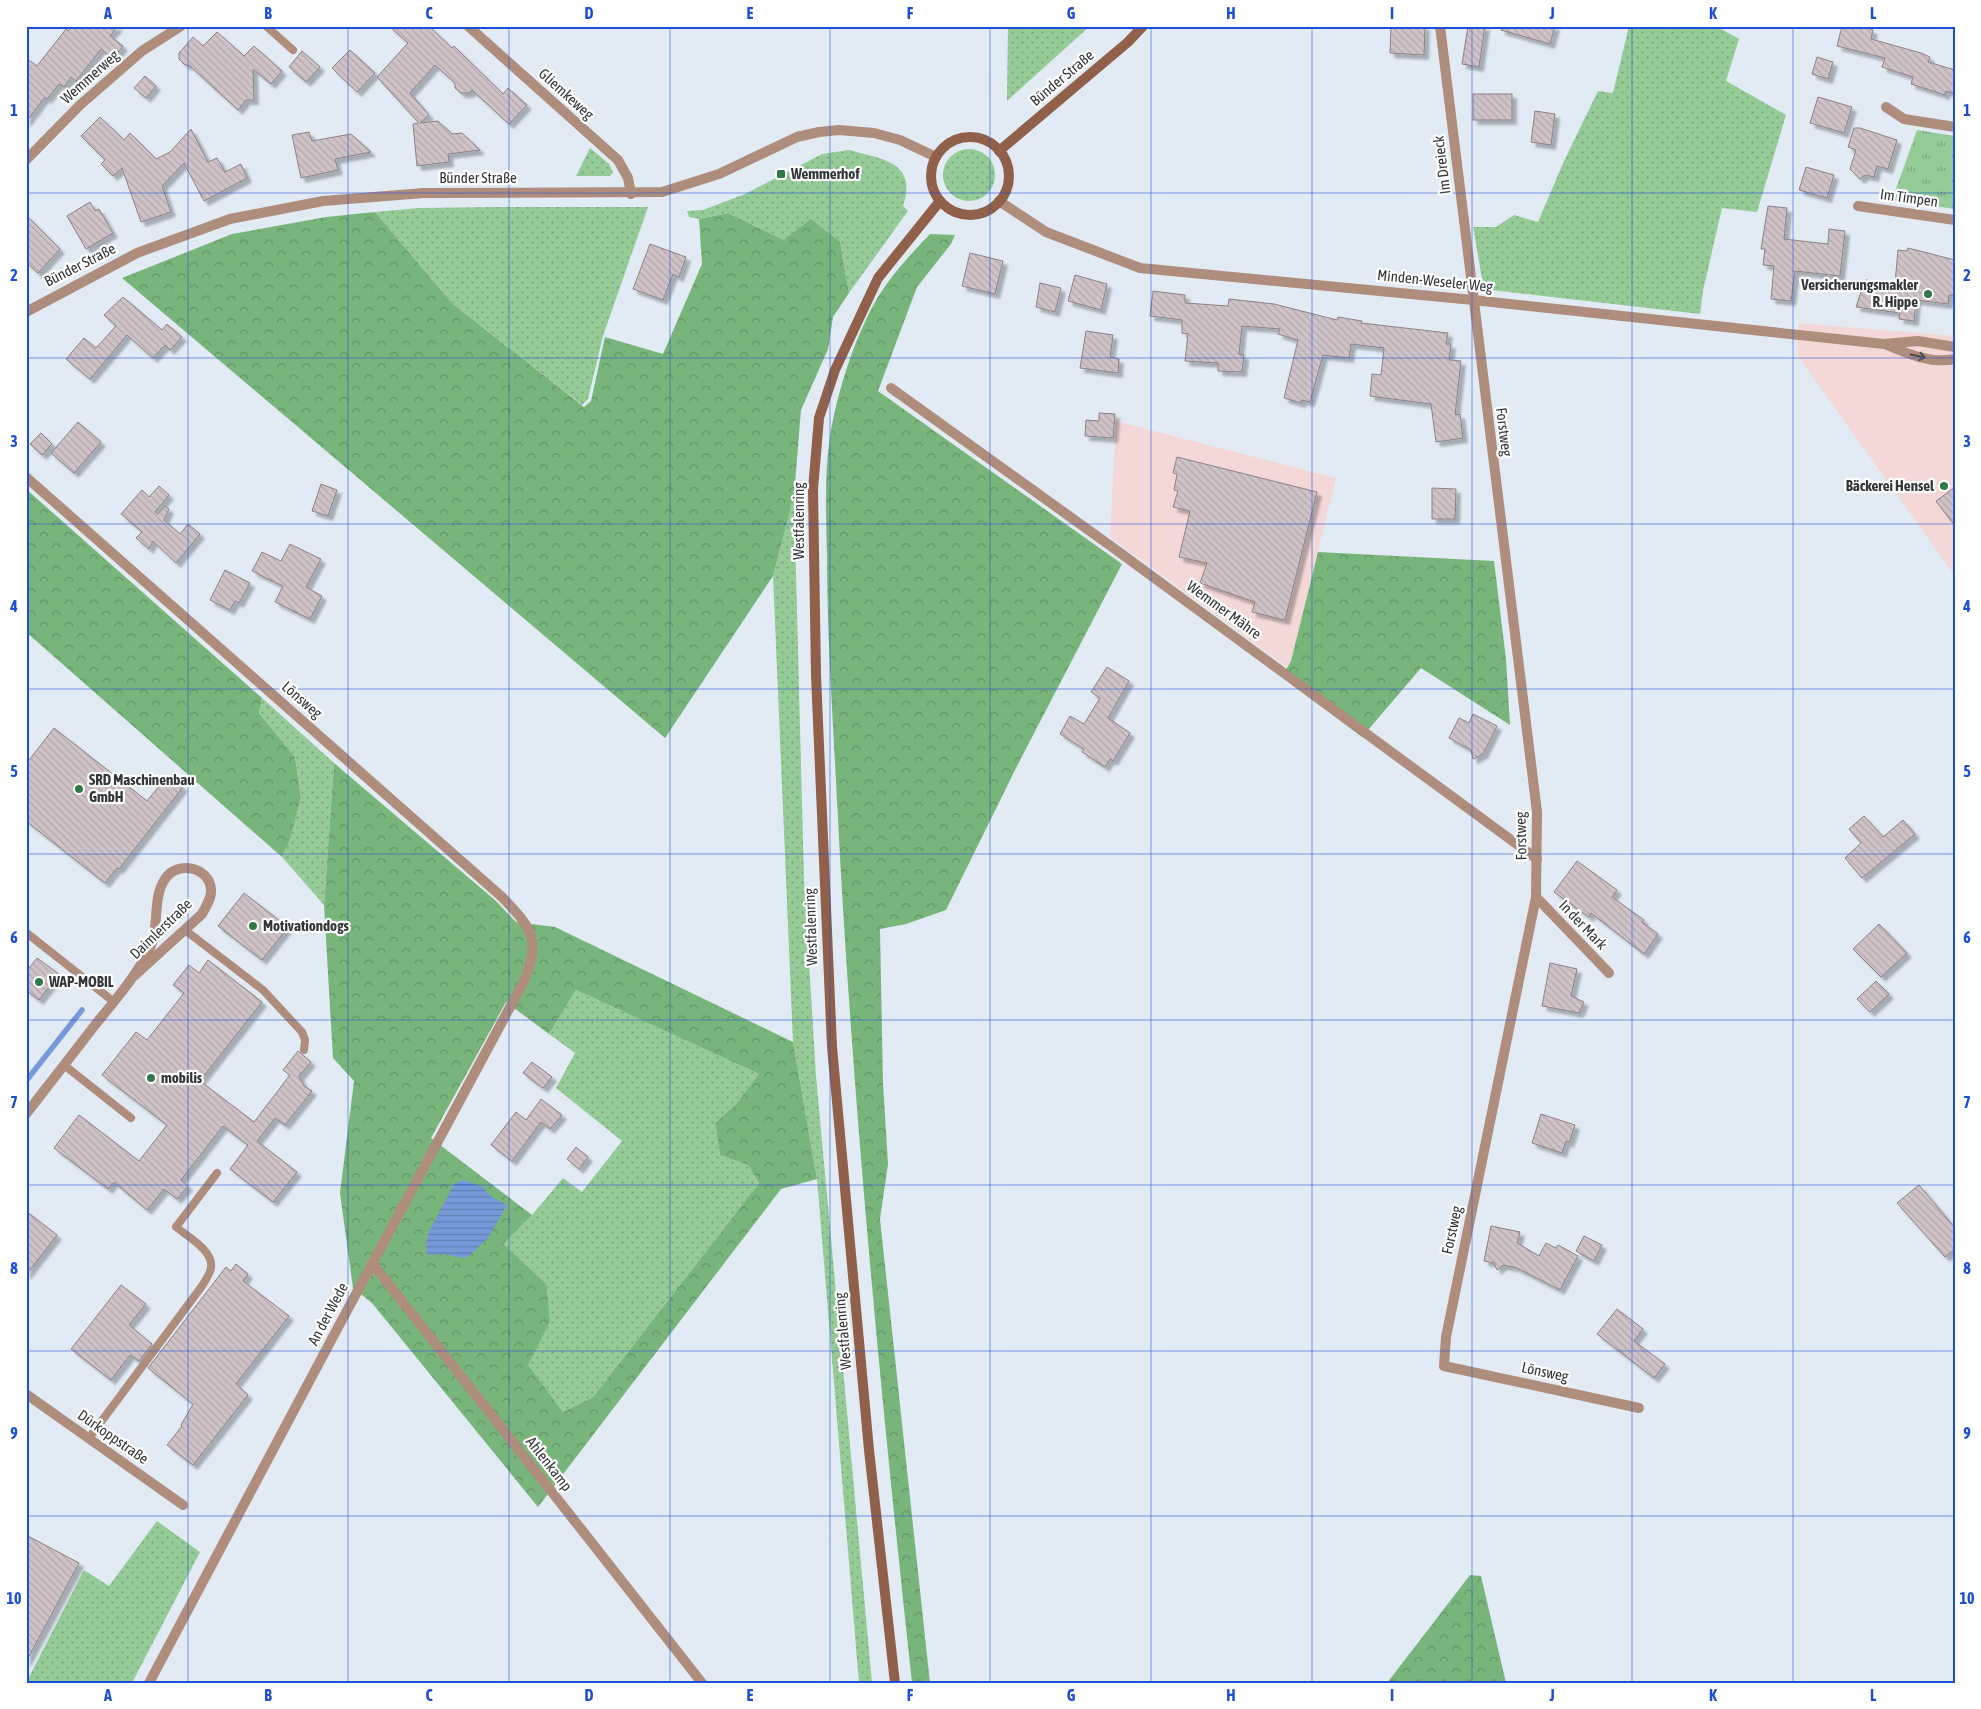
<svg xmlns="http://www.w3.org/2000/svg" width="1981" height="1709" font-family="'Asap Condensed',sans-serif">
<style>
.commercial{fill:#f3d8d7}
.grass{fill:url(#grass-dots)}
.forest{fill:url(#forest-crowns);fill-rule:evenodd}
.park{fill:url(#park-tufts)}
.water{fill:url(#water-rules)}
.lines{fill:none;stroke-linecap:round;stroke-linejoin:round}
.stream{stroke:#7599d9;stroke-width:5.5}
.building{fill:url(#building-back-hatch);stroke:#8c8084;filter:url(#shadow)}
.service{stroke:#af8d7d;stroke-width:8}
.minor{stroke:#af8d7d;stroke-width:10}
.tertiary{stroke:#af8d7d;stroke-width:10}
.secondary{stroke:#90604a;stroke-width:10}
.oneway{stroke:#524c4b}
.grid{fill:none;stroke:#1d4ed8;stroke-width:1;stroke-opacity:0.55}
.poi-dot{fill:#307a47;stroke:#fff;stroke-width:2}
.labels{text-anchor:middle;stroke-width:4.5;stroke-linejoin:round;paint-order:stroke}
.street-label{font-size:15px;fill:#33373a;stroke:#fff}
.poi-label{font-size:15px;font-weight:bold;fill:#33373a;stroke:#fff;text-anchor:start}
.neatline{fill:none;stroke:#1d4ed8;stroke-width:2}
.grid-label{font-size:16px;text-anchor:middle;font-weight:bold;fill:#1d4ed8}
</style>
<defs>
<pattern id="grass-dots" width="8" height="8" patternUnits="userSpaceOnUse" patternTransform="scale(1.25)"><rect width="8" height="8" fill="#95cb97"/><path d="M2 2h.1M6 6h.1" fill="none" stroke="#7aa67c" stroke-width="1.8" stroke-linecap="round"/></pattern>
<pattern id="forest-crowns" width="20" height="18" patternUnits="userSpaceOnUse" patternTransform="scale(1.25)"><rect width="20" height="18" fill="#78b57b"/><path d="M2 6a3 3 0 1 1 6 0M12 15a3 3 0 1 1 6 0" fill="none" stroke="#639466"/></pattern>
<pattern id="park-tufts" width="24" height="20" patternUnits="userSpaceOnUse" patternTransform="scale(1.25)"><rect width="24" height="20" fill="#95cb97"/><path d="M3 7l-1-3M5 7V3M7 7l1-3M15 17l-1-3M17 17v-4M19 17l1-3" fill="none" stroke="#7aa67c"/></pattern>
<pattern id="water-rules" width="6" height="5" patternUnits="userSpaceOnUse" patternTransform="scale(1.25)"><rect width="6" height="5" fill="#7599d9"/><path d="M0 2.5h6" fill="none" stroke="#617eb1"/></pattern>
<pattern id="building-back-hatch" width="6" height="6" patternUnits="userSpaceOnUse" patternTransform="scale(1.25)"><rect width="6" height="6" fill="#cfc3c7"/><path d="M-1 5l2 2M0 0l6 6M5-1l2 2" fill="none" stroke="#b2a8ac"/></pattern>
<filter id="shadow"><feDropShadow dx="4.5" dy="4.5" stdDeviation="1" flood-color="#0004"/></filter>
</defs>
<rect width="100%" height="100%" fill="#e2ebf4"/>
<g class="commercial">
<polygon points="1798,323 1955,336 1955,576 1797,355"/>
<polygon points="1116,421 1336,478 1291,661 1287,667 1110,537"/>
</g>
<g class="grass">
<polygon points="1008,26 1090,26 1007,101"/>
<polygon points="1629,26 1716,26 1739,39 1726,81 1786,115 1757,212 1722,208 1703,291 1700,314 1491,290 1483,284 1473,227 1496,227 1514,215 1538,222 1564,161 1598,91 1613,93"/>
<polygon points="590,148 609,164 613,172 610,176 576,176"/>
<circle cx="969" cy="175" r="26"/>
<path d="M849,150C881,159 918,161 903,206L908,211L849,293L840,242L784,240L728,213L699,219L689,217L687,211L703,210L745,194L822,154Z"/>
<polygon points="493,207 648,207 603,336 588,399 582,405 452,303 375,212 419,208"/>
<polygon points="794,496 804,880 816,1076 872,1683 859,1683 817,1179 793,1042 773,576"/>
<polygon points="262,698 334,763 324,905 282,857 290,840 301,798 295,757 259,713"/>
<polygon points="576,990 759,1074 735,1105 715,1123 720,1155 748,1165 759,1183 593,1397 563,1412 527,1365 550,1322 502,1244 532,1215 563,1178 582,1192 622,1141 556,1088 575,1053 549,1034"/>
<polygon points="157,1521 200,1552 132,1683 26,1683 84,1570 109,1586"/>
</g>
<g class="forest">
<polygon points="375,212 452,303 584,407 591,401 605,337 663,354 702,264 699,219 728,213 784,240 811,219 840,242 849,293 833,317 828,349 801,410 794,496 773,576 665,738 122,278 232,234 326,217"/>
<path d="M930,234L955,235L951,244L917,287L878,391L1122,564L1016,768L946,910L906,924L880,929L883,1083L888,1164L880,1219L930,1683H912C880,1389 852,1096 837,801C833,719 827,638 827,556C826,517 824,476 830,437C837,392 855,336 878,297C892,274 911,254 930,234Z"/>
<polygon points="26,489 262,698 259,713 295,757 301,798 290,840 282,857 26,632"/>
<polygon points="1318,552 1494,561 1506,659 1510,725 1421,668 1362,737 1282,677 1291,661"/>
<path d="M334,763L496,901L516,922L555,927L793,1042L817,1179L781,1189L538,1507L372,1303L353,1288L340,1193L354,1081L333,1058L324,905ZM576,990L759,1074L735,1105L715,1123L720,1155L748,1165L759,1183L593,1397L563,1412L528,1365L550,1322L546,1284L503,1244L532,1215L431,1138L506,1002L549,1034Z"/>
<polygon points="1470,1575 1481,1576 1506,1683 1387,1683"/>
</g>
<polygon class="park" points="1917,130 1955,136 1955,209 1892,200"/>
<polygon class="water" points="463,1180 481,1186 492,1197 507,1205 488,1238 469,1256 463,1258 443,1254 427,1255 426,1244 429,1232 454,1184"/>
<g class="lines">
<polyline class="stream" points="26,1081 82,1010"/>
</g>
<g class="building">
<polygon points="72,26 118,26 110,36 123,46 113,59 101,49 76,81 71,77 64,87 59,84 47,99 45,97 26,122 26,58 37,66 66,29 68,31"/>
<polygon points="389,26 429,26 452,48 454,46 503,94 508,88 527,105 509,124 472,90 469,93 461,93 455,88 455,83 435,65 410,93 429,115 420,123 438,121 452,134 462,133 480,150 448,154 449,162 417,166 413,124 419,123 377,77 408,43"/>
<polygon points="1391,26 1425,26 1424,55 1390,53"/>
<polygon points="1468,26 1485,26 1479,67 1462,64"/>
<polygon points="1502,26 1555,26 1550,44 1501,30"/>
<polygon points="1842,26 1860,26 1873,30 1871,39 1921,53 1930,57 1928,62 1955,70 1955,94 1946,91 1945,95 1911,84 1913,77 1882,67 1885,58 1837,46"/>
<polygon points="217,32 244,56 254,46 282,71 271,84 253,69 254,100 246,100 238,110 189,65 185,65 179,59 179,53 193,37 203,46"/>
<polygon points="350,50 375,73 357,92 332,68"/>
<polygon points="302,51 320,67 306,82 289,67"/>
<polygon points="1817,57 1833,62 1828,79 1812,74"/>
<polygon points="145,76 156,86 146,98 134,88"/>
<rect x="1473" y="94" width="39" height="26"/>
<polygon points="1818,97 1852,107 1844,133 1810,123"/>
<polygon points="1535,111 1555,114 1551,145 1531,142"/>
<polygon points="100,117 124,140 130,133 156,159 170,152 191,129 208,162 217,158 225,172 241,164 247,178 204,201 184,163 162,186 171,212 141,222 122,168 113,176 101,164 105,160 81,136"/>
<polygon points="1854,128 1860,128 1897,140 1888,169 1877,166 1874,177 1865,175 1860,179 1850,169 1856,150 1848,147"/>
<polygon points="309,132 312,141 351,134 371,152 335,159 338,170 301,178 292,135"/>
<polygon points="1806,167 1834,175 1827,198 1799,190"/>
<polygon points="90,202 95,211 99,209 113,233 86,249 67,216"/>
<polygon points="1768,206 1787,208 1784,239 1828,244 1829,229 1845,231 1840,276 1795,271 1791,301 1771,299 1774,266 1763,265 1765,249 1761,249"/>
<polygon points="26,215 60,249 38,273 26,262"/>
<polygon points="650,244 686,257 679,277 673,274 663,300 633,289"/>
<polygon points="1908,248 1955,260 1955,296 1949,295 1948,304 1916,300 1914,321 1899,319 1900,313 1856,307 1865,280 1895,283 1898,250 1907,251"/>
<polygon points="970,253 1003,261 995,294 962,286"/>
<polygon points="1075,275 1107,284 1101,310 1068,301"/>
<polygon points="1040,283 1061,288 1055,312 1036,307"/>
<polygon points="1153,291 1185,295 1185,303 1228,306 1229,299 1274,304 1337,320 1338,317 1362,321 1361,323 1448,333 1446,344 1451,344 1449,360 1461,361 1455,415 1460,414 1463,438 1436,442 1431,404 1370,396 1372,374 1381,375 1384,348 1351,344 1349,358 1323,355 1310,402 1302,400 1301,403 1284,398 1298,340 1278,334 1280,329 1242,326 1239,354 1244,355 1242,372 1218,371 1218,363 1185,361 1188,334 1182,333 1182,320 1150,316"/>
<polygon points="123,297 162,330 167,324 182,337 170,350 165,345 153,358 127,335 90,379 66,359 84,338 96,348 116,326 104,315"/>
<polygon points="1086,331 1113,335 1110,357 1119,359 1118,373 1080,368"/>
<polygon points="1099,413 1115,414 1113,438 1085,436 1086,420 1099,421"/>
<polygon points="78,422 101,442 74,473 51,453"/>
<polygon points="41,433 52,444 42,455 30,444"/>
<polygon points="1177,457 1317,492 1285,620 1252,612 1255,602 1200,583 1207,563 1179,557 1190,511 1173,507 1178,491 1174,490 1177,474 1173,473"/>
<polygon points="321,484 337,490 328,516 312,511"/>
<polygon points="159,486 169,495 155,512 158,514 165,506 169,509 164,520 180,534 188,524 200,534 176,563 153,541 149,549 136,538 142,532 121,514 142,490 149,497"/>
<polygon points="1955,487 1955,526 1936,501"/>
<polygon points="1432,488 1456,489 1455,519 1432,519"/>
<polygon points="290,544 321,559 306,587 322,596 310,619 275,602 283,586 252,571 262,552 281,561"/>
<polygon points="225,570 250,583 239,603 235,601 230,610 210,600"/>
<polygon points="1107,667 1129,681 1108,718 1130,733 1113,761 1110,759 1105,767 1082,752 1084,749 1060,734 1070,716 1084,724 1100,698 1091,692"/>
<polygon points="1473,714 1497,726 1483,754 1473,759 1471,750 1449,738 1459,718 1469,723"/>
<polygon points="54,728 147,801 168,775 183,787 119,869 117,868 105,883 26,821 26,764"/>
<polygon points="1864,816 1883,837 1903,820 1915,834 1862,878 1845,858 1861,843 1849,829"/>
<polygon points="1577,861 1617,890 1612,897 1644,920 1642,922 1658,934 1644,954 1591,913 1589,917 1554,892"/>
<polygon points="244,893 288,927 262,960 218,926"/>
<polygon points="1879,924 1907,953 1881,977 1853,949"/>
<polygon points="37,958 59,974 39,1000 26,990 26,972"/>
<polygon points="208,960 262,1002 200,1081 254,1122 290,1075 283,1070 298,1051 311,1062 299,1076 304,1086 312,1091 285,1125 275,1118 257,1141 297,1172 273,1202 230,1169 248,1145 223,1126 181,1180 188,1186 177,1199 164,1189 147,1210 114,1182 108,1189 54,1148 79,1115 139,1161 167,1125 102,1075 136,1032 147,1040 184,993 173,985 189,965 199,973"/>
<polygon points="1550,963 1577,969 1571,996 1584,1002 1579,1013 1542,1006"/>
<polygon points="1876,981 1889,994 1870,1012 1857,999"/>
<polygon points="532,1062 552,1077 543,1088 523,1073"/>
<polygon points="541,1099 562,1115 550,1129 541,1122 512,1161 491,1145 516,1112 526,1120"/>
<polygon points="1541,1114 1575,1125 1569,1143 1566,1141 1562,1153 1532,1143"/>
<polygon points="576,1147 588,1157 579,1169 567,1159"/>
<polygon points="1919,1185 1955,1228 1955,1249 1945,1257 1897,1203"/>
<polygon points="26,1211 57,1235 26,1275"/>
<polygon points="1491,1226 1520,1232 1517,1243 1539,1256 1546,1243 1556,1248 1558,1245 1578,1256 1560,1290 1517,1268 1503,1265 1497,1270 1494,1263 1484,1261"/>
<polygon points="1584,1236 1602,1245 1594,1261 1576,1251"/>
<polygon points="236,1264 248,1274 243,1281 289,1316 236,1384 248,1395 193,1465 167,1445 182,1426 181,1425 193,1404 148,1368 226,1267 231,1271"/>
<polygon points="121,1285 146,1304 129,1325 152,1344 139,1361 130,1355 111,1380 71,1349"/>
<polygon points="1617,1309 1643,1329 1634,1341 1665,1364 1654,1378 1597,1334"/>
<polygon points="26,1535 79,1563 26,1662"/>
</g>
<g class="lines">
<g class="service">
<polyline points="266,26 293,50"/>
<polyline points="185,930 263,990 302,1032 305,1040 304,1050"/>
<polyline points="28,934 114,1002"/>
<polyline points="64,1065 131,1118"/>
<path d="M89,1438L202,1286C205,1281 210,1274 211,1268C214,1251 187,1236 176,1227L217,1173"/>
</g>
<g class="minor">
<polyline points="468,26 618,160 628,178 631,194"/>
<polyline points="1440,26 1537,812 1536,897 1446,1337 1444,1366 1639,1408"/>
<polyline points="1886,107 1904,119 1955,127"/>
<polyline points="26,160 80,105 142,51 181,26"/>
<polyline points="1858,206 1955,220"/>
<polyline points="891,388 1119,552 1537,859"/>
<path d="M26,477L502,897C532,929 541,938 524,981L335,1333L149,1683"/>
<polyline points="1536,897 1609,973"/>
<path d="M26,1114C51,1082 75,1051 99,1020C117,998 135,977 148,952C161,929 151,900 165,879C177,860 209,867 211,889C212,898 206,906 202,914L134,976"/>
<polyline points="372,1263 702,1683"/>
<polyline points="26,1394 183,1505"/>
</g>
<g class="tertiary">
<polyline points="999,201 1046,232 1140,268 1473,300 1837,339 1884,344 1918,341 1955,347"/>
<polyline points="26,312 137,253 230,219 323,201 424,193 662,192 719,174 797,137 819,132 839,130 874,133 900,140 936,157"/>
<path d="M1887,345C1908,354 1931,364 1955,359"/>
</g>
<g class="secondary">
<circle cx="970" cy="176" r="39"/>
<polyline points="999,151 1128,42 1143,26"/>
<polyline points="895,1683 869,1450 832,1047 816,675 813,489 819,418 835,370 878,278 940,201"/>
</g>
</g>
<defs><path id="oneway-shaft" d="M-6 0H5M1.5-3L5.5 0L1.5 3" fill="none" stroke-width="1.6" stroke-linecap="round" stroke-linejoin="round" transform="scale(1.25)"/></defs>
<use class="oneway" href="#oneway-shaft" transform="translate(1918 356) rotate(12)"/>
<path class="grid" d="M188,26V1683M348,26V1683M509,26V1683M670,26V1683M830,26V1683M990,26V1683M1151,26V1683M1312,26V1683M1472,26V1683M1632,26V1683M1793,26V1683M26,193H1955M26,358H1955M26,524H1955M26,689H1955M26,854H1955M26,1020H1955M26,1185H1955M26,1351H1955M26,1516H1955"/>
<g class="poi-dot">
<rect x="776" y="169" width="10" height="10" rx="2.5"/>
<circle cx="1928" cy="294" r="5"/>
<circle cx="1944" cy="486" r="5"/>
<circle cx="79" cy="789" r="5"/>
<circle cx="253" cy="926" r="5"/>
<circle cx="39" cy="982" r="5"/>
<circle cx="151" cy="1078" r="5"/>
</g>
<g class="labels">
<g class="street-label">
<text transform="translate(90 77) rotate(-42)" y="5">Wemmerweg</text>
<text transform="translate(1062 78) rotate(-40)" y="5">Bünder Straße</text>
<text transform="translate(566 94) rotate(42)" y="5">Gliemkeweg</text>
<text transform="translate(1442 165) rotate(-97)" y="5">Im Dreieck</text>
<text x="478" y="183">Bünder Straße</text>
<text transform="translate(1909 198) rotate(8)" y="5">Im Timpen</text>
<text transform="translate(80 265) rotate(-27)" y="5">Bünder Straße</text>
<text transform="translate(1435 281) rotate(6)" y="5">Minden-Weseler Weg</text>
<text transform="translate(1504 432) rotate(83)" y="5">Forstweg</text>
<text transform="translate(799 521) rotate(-90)" y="5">Westfalenring</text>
<text transform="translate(1224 610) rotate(36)" y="5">Wemmer Mähre</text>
<text transform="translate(302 700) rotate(41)" y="5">Lönsweg</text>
<text transform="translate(1521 836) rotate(-91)" y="5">Forstweg</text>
<text transform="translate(1583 925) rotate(46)" y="5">In der Mark</text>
<text transform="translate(811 927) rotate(-92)" y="5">Westfalenring</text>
<text transform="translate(161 929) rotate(-44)" y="5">Daimlerstraße</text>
<text transform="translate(1452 1230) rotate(-78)" y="5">Forstweg</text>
<text transform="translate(328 1314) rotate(-62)" y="5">An der Wede</text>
<text transform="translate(843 1331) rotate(-95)" y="5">Westfalenring</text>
<text transform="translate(1545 1372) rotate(12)" y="5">Lönsweg</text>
<text transform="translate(113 1437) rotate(35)" y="5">Dürkoppstraße</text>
<text transform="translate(549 1464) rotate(52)" y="5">Ahlenkamp</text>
</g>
<g class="poi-label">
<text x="791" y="179">Wemmerhof</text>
<text x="1918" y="290" text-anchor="end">Versicherungsmakler<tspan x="1918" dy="17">R. Hippe</tspan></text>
<text x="1934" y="491" text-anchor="end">Bäckerei Hensel</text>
<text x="89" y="785">SRD Maschinenbau<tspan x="89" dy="17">GmbH</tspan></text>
<text x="263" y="931">Motivationdogs</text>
<text x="49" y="987">WAP-MOBIL</text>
<text x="161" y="1083">mobilis</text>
</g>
</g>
<rect width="1981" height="1709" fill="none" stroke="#ffffff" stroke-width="55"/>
<rect x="28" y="28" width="1926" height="1654" class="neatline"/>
<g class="grid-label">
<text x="108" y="19">A</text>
<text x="268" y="19">B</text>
<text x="429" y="19">C</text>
<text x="589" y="19">D</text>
<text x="750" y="19">E</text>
<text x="910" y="19">F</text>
<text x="1071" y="19">G</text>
<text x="1231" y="19">H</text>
<text x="1392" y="19">I</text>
<text x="1552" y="19">J</text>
<text x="1713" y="19">K</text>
<text x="1873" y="19">L</text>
<text x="14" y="116">1</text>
<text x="1967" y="116">1</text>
<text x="14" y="281">2</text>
<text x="1967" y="281">2</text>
<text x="14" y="447">3</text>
<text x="1967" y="447">3</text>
<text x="14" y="612">4</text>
<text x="1967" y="612">4</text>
<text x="14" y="777">5</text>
<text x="1967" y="777">5</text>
<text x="14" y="943">6</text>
<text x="1967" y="943">6</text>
<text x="14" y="1108">7</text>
<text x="1967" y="1108">7</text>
<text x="14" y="1274">8</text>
<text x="1967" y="1274">8</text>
<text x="14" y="1439">9</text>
<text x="1967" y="1439">9</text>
<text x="14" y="1604">10</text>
<text x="1967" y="1604">10</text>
<text x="108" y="1701">A</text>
<text x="268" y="1701">B</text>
<text x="429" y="1701">C</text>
<text x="589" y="1701">D</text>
<text x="750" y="1701">E</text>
<text x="910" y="1701">F</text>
<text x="1071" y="1701">G</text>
<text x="1231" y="1701">H</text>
<text x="1392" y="1701">I</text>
<text x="1552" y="1701">J</text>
<text x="1713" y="1701">K</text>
<text x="1873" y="1701">L</text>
</g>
</svg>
